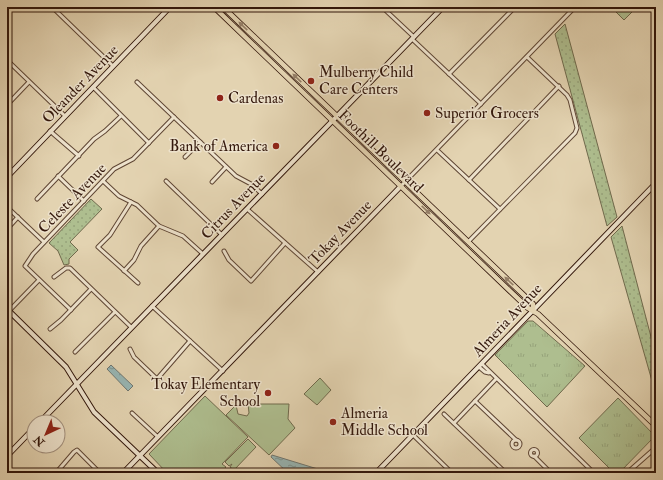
<svg xmlns="http://www.w3.org/2000/svg" width="663" height="480" font-family="'IM FELL Double Pica',serif">
<style>
.grass{fill:url(#grass-tufts);stroke:#706a4d}
.park{fill:url(#park-dots);stroke:#706a4d}
.garden{fill:#aebe8f;stroke:#706a4d}
.water{fill:url(#water-ripples);stroke:#6f7670}
.lines{fill:none;stroke-linecap:round;stroke-linejoin:round}
.street-casing{stroke:#5f4634;stroke-width:5}
.secondary-casing{stroke:#33170b;stroke-width:6}
.primary-casing{stroke:#33170b;stroke-width:6}
.street{stroke:#ede2cc;stroke-width:3}
.secondary{stroke:#ede2cc;stroke-width:4}
.primary{stroke:#e3d3b1;stroke-width:4.5}
.oneway{fill:#947e66}
.poi-dot{fill:#8f2418;stroke:#ede2cc;stroke-width:1.5}
.labels{text-anchor:middle;stroke-width:3;stroke-linejoin:round;paint-order:stroke}
.poi-label{font-size:15px;fill:#33170b;stroke:#ede2cc;text-anchor:start}
.street-label{font-size:15px;fill:#33170b;stroke:#ede2cc}
</style>
<defs>
<pattern id="grass-tufts" width="24" height="20" patternUnits="userSpaceOnUse"><rect width="24" height="20" fill="#aebe8f"/><path d="M3 7l-1-3M5 7V3M7 7l1-3M15 17l-1-3M17 17v-4M19 17l1-3" fill="none" stroke="#96a37a"/></pattern>
<pattern id="park-dots" width="8" height="8" patternUnits="userSpaceOnUse"><rect width="8" height="8" fill="#aebe8f"/><path d="M2 2h.1M6 6h.1" fill="none" stroke="#96a37a" stroke-width="1.8" stroke-linecap="round"/></pattern>
<pattern id="water-ripples" width="26" height="14" patternUnits="userSpaceOnUse"><rect width="26" height="14" fill="#97b6b4"/><path d="M2 4q2-2 4 0t4 0M15 11q2-2 4 0t4 0" fill="none" stroke="#7c9391"/></pattern>
</defs>
<rect width="100%" height="100%" fill="#e3d3b1"/>
<filter id="stains"><feTurbulence type="fractalNoise" baseFrequency=".005" numOctaves="4"/><feColorMatrix values="0 0 0 0 .2 0 0 0 0 .09 0 0 0 0 .02 0 0 0 .5 -.17"/></filter>
<radialGradient id="worn" r=".72"><stop offset=".6" stop-color="#630" stop-opacity="0"/><stop offset="1" stop-color="#630" stop-opacity=".3"/></radialGradient>
<g class="grass">
<polygon points="611,7 637,7 624,20"/>
<polygon points="528,321 533,321 585,366 547,407 495,355"/>
<polygon points="618,398 655,436 619,473 614,473 579,438"/>
</g>
<g class="park">
<polygon points="565,24 617,217 607,226 555,34"/>
<polygon points="91,199 102,209 70,242 78,250 69,259 69,264 64,265 58,251 49,243"/>
<polygon points="622,226 656,356 656,395 611,237"/>
</g>
<g class="garden">
<polygon points="320,378 331,390 317,405 304,394"/>
<polygon points="205,396 248,437 222,464 226,467 222,471 219,469 214,473 167,473 149,454"/>
<polygon points="248,404 289,404 288,419 295,428 269,455 226,415 236,405 238,414 247,416 249,413"/>
<polygon points="248,439 256,447 234,470 230,467 232,464 229,466 225,462"/>
</g>
<g class="water">
<polygon points="111,365 133,386 128,391 107,369"/>
<polygon points="272,455 321,470 328,473 288,473 271,457"/>
</g>
<g class="lines">
<defs>
<g id="street">
<polyline points="52,7 113,66"/>
<polyline points="382,7 414,37"/>
<polyline points="7,13 13,7"/>
<polyline points="412,39 481,104"/>
<polyline points="7,60 65,116"/>
<polyline points="449,74 515,7"/>
<polyline points="137,82 236,176 251,184 262,194"/>
<polyline points="93,87 149,143"/>
<polyline points="7,105 29,82"/>
<polyline points="50,131 79,156"/>
<polyline points="437,150 500,209"/>
<polyline points="185,157 200,142"/>
<polyline points="58,176 84,201"/>
<polyline points="469,180 559,86"/>
<polyline points="103,181 119,196 137,205 159,226 183,236 203,254"/>
<polyline points="166,181 222,235"/>
<polyline points="212,182 226,167"/>
<polyline points="401,186 575,7"/>
<polyline points="37,199 94,139 105,131 121,116"/>
<polyline points="131,202 110,235 98,247 138,283"/>
<polyline points="7,207 44,242"/>
<polyline points="247,209 318,272"/>
<polyline points="7,229 18,217"/>
<polyline points="468,242 575,133 577,128 570,100 567,95 527,57"/>
<polyline points="224,251 229,260 251,281 285,243"/>
<polyline points="124,271 134,260 141,246 159,226"/>
<polyline points="54,277 66,268 70,268 131,327"/>
<polyline points="152,306 223,371"/>
<polyline points="71,310 25,266 33,254 114,169 133,159 174,117"/>
<polyline points="7,313 39,280"/>
<polyline points="50,329 61,320 91,289"/>
<polyline points="130,349 134,357 157,379 190,341"/>
<polyline points="75,352 115,312"/>
<polyline points="482,364 594,473"/>
<polyline points="479,367 485,372 489,373"/>
<polyline points="475,401 516,440"/>
<polyline points="132,413 158,437"/>
<polyline points="444,414 506,473"/>
<polyline points="454,423 496,379"/>
<polyline points="413,435 452,473"/>
<circle cx="516" cy="444" r="4"/>
<circle cx="534" cy="453" r="3.5"/>
<polyline points="534,456 551,473"/>
<polyline points="56,473 74,452 77,450 100,473"/>
<polyline points="627,473 652,451"/>
</g>
<g id="secondary">
<polyline points="7,177 170,7"/>
<polyline points="7,309 66,367 94,412 158,473"/>
<polyline points="40,422 443,7"/>
<polyline points="7,456 34,428"/>
<polyline points="123,473 401,186"/>
<polyline points="376,473 656,183"/>
</g>
<g id="primary">
<polyline points="214,7 510,291 528,308 538,314 656,426"/>
<polyline points="223,7 533,304 533,310"/>
</g>
</defs>
<use href="#street" class="street-casing"/>
<use href="#secondary" class="secondary-casing"/>
<use href="#primary" class="primary-casing"/>
<use href="#street" class="street"/>
<use href="#secondary" class="secondary"/>
<use href="#primary" class="primary"/>
</g>
<defs><path id="oneway-solid" d="M-6-.8H1V-3.2L6.5 0L1 3.2V.8H-6Z"/></defs>
<g class="oneway">
<use href="#oneway-solid" transform="translate(243 26) rotate(-136)"/>
<use href="#oneway-solid" transform="translate(297 78) rotate(-136)"/>
<use href="#oneway-solid" transform="translate(426 210) rotate(44)"/>
<use href="#oneway-solid" transform="translate(509 281) rotate(-137)"/>
</g>
<g class="poi-dot">
<circle cx="311" cy="81" r="4"/>
<circle cx="220" cy="98" r="4"/>
<circle cx="427" cy="113" r="4"/>
<circle cx="276" cy="146" r="4"/>
<circle cx="268" cy="393" r="4"/>
<circle cx="333" cy="422" r="4"/>
</g>
<g class="labels">
<g class="poi-label">
<text x="319" y="77">Mulberry Child<tspan x="319" dy="17">Care Centers</tspan></text>
<text x="228" y="103">Cardenas</text>
<text x="435" y="118">Superior Grocers</text>
<text x="268" y="151" text-anchor="end">Bank of America</text>
<text x="260" y="389" text-anchor="end">Tokay Elementary<tspan x="260" dy="17">School</tspan></text>
<text x="341" y="418">Almeria<tspan x="341" dy="17">Middle School</tspan></text>
</g>
<g class="street-label">
<text transform="translate(80 84) rotate(-46)" y="5">Oleander Avenue</text>
<text transform="translate(381 151) rotate(44)" y="5">Foothill Boulevard</text>
<text transform="translate(72 198) rotate(-46)" y="5">Celeste Avenue</text>
<text transform="translate(233 206) rotate(-46)" y="5">Citrus Avenue</text>
<text transform="translate(340 232) rotate(-46)" y="5">Tokay Avenue</text>
<text transform="translate(507 320) rotate(-47)" y="5">Almeria Avenue</text>
</g>
</g>
<rect width="663" height="480" fill="none" stroke="#e3d3b1" stroke-width="24"/>
<rect x="8" y="8" width="647" height="464" fill="none" stroke="#33170b" stroke-width="2"/>
<rect x="12" y="12" width="639" height="456" fill="none" stroke="#33170b"/>
<g transform="translate(46 434) rotate(224)"><circle r="19" fill="#ede2cc" stroke="#a3917f"/>
<path d="M0-3L7 15L0 10L-7 15Z" fill="#8f2418"/>
<text y="-6" font-size="11" font-weight="bold" text-anchor="middle" fill="#33170b">N</text>
</g>
<rect width="100%" height="100%" filter="url(#stains)"/>
<rect width="100%" height="100%" fill="url(#worn)"/>
</svg>
